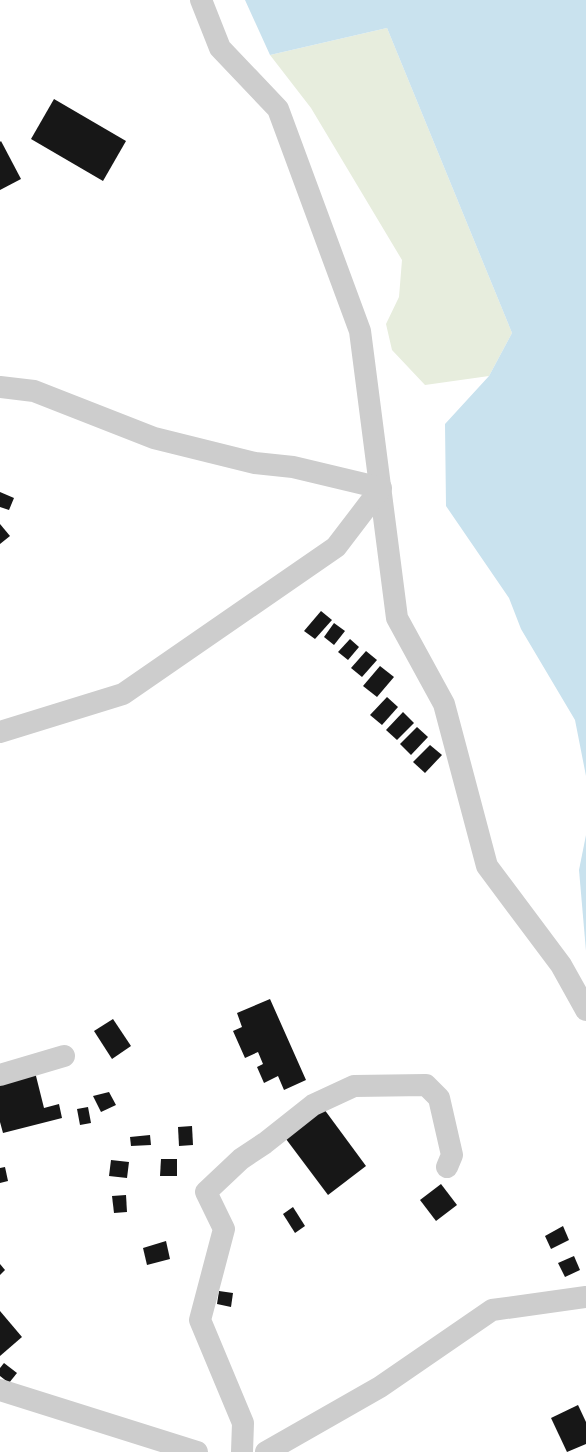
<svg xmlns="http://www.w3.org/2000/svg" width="586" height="1452" font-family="'Varela Round',sans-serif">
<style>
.green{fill:#e7eddd}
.water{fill:#c9e2ee}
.building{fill:#171717}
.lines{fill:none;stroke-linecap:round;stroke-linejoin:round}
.minor{stroke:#cdcdcd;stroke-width:22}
</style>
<rect width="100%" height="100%" fill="#fff"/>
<polygon class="green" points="387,28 512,333 489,376 425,385 392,350 386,324 399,297 402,260 311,108 270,55"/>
<g class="water">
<polygon points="245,0 586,0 586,776 575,720 521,629 509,598 446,506 445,424 489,376 512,333 387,28 270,55"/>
<polygon points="586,835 586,951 579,870"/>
</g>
<g class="building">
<polygon points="54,99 126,141 103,181 31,139"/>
<polygon points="1,141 21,179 0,190 0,142"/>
<polygon points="0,492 14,498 9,510 0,507"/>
<polygon points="0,524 10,536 0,544"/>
<polygon points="321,611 332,620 315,639 304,631"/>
<polygon points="334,623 345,631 334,645 324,637"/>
<polygon points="350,639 359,647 348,660 338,652"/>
<polygon points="366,651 377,660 362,677 351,668"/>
<polygon points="380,666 394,677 377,697 363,686"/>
<polygon points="387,697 398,707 382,725 370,715"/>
<polygon points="403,712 414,723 397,740 386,730"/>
<polygon points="417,727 428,737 411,755 400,744"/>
<polygon points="430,745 442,755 425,773 413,762"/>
<polygon points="270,999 306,1080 284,1090 278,1076 264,1083 257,1067 263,1064 258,1052 245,1058 233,1031 242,1027 237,1013"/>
<polygon points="113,1019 131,1046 112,1059 94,1031"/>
<polygon points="35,1072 44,1108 59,1104 62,1118 3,1133 0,1122 0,1081"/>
<polygon points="109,1092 116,1105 101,1112 93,1096"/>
<polygon points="88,1107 91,1123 80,1125 77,1109"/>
<polygon points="324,1109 366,1166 328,1195 286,1139"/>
<polygon points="192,1126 193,1145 179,1146 178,1127"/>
<polygon points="150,1135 151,1145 131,1146 130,1137"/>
<polygon points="161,1159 177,1159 177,1176 160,1176"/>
<polygon points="111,1160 129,1162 127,1178 109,1176"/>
<polygon points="5,1167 8,1181 0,1183 0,1168"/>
<polygon points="441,1184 457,1205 436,1221 420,1200"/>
<polygon points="126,1195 127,1212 114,1213 112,1196"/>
<polygon points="293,1207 305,1226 295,1233 283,1214"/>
<polygon points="563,1226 569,1240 551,1249 545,1236"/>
<polygon points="166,1241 170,1259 147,1265 143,1248"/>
<polygon points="574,1256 580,1270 565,1277 558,1263"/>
<polygon points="0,1264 5,1270 0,1275"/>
<polygon points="219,1291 233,1293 231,1307 217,1304"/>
<polygon points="0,1311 22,1337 0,1356"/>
<polygon points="4,1363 17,1373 9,1383 0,1376 0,1368"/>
<polygon points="578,1405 586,1422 586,1444 567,1452 551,1418"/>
</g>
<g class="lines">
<g class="minor">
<polyline points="201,0 220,48 278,109 360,331 397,618 444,704 487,866 561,965 586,1010"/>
<polyline points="0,387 34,391 154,438 255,463 293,467 381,488 336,547 123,694 0,732"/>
<polyline points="0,1075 64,1056"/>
<polyline points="0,1390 197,1452"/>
<polyline points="242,1452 243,1423 200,1320 224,1229 206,1192 241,1159 265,1143 313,1105 354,1086 426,1085 439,1098 452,1155 447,1167"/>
<polyline points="266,1452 380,1387 492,1310 586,1297"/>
</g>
</g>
</svg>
